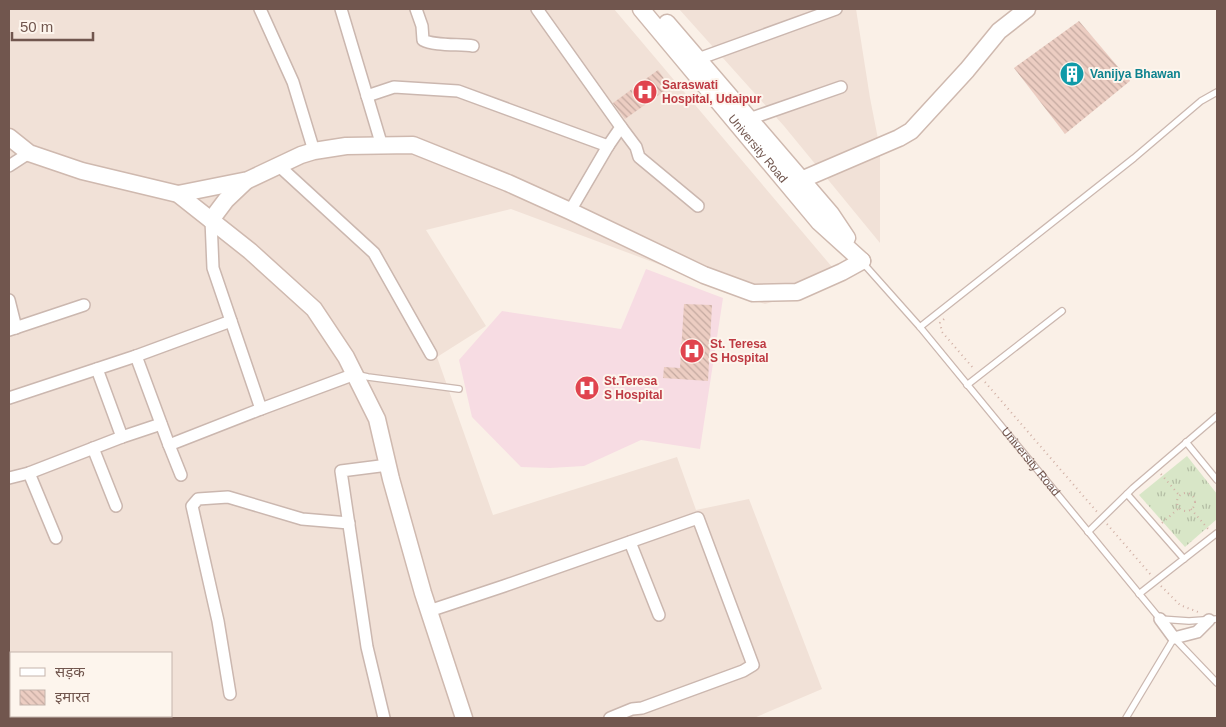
<svg xmlns="http://www.w3.org/2000/svg" width="1226" height="727" font-family="Arial,'Noto Sans Devanagari',sans-serif">
<style>
.residential{fill:#f1e1d7;fill-rule:evenodd}
.medical{fill:#f7dce3}
.grass{fill:url(#grass-tufts)}
.building{fill:url(#building-back-hatch)}
.lines{fill:none;stroke-linecap:round;stroke-linejoin:round}
.lane-casing{stroke:#cbb7af;stroke-width:8}
.street-casing{stroke:#cbb7af;stroke-width:14}
.secondary-casing{stroke:#cfb9af;stroke-width:19}
.path{stroke:#d1b0a5;stroke-width:2;stroke-dasharray:1 4;stroke-linecap:butt}
.lane{stroke:#fff;stroke-width:5.5}
.street{stroke:#fff;stroke-width:11}
.secondary{stroke:#fff;stroke-width:16}
.labels{text-anchor:middle;stroke-width:4;stroke-linejoin:round;paint-order:stroke}
.culture-label{font-size:12px;font-weight:bold;fill:#0d838f;stroke:#fdf5ed;text-anchor:start}
.health-label{font-size:12px;font-weight:bold;fill:#be3a42;stroke:#fdf5ed;text-anchor:start}
.street-label{font-size:12px;fill:#71564e;stroke:#fdf5ed}
</style>
<defs>
<pattern id="grass-tufts" width="24" height="20" patternUnits="userSpaceOnUse" patternTransform="scale(1.25)"><rect width="24" height="20" fill="#d8e6c7"/><path d="M3 7l-1-3M5 7V3M7 7l1-3M15 17l-1-3M17 17v-4M19 17l1-3" fill="none" stroke="#b4bda4"/></pattern>
<pattern id="building-back-hatch" width="6" height="6" patternUnits="userSpaceOnUse" patternTransform="scale(1.25)"><rect width="6" height="6" fill="#eccdc2"/><path d="M-1 5l2 2M0 0l6 6M5-1l2 2" fill="none" stroke="#c4a9a0"/></pattern>
</defs>
<rect width="100%" height="100%" fill="#faf0e7"/>
<g class="residential">
<path d="M9,9H614L843,280L765,304L511,209L426,230L486,326L437,357L493,515L677,457L696,510L749,499L822,689L754,718H9ZM11,653H171V716H11Z"/>
<polygon points="679,9 856,9 870,98 880,149 880,243 784,126"/>
</g>
<polygon class="medical" points="646,269 723,298 700,449 641,440 584,466 550,468 521,467 472,417 459,360 502,311 621,329"/>
<polygon class="grass" points="1187,456 1217,494 1217,519 1185,547 1139,495"/>
<g class="building">
<polygon points="1079,21 1130,81 1065,134 1014,68"/>
<polygon points="658,70 670,87 625,119 613,103"/>
<polygon points="684,304 712,305 708,381 663,378 664,367 680,368"/>
</g>
<g class="lines">
<defs>
<g id="lane">
<path id="s1" d="M863,263L920,327L1160,619L1189,621L1217,619"/>
<polyline points="920,327 1134,158 1201,101 1217,92"/>
<polyline points="359,375 368,377 459,389"/>
<polyline points="967,385 1062,311"/>
<polyline points="1186,442 1217,480"/>
<polyline points="1127,494 1184,559"/>
<polyline points="1088,532 1133,488 1217,416"/>
<polyline points="1139,594 1217,533"/>
<polyline points="1126,718 1174,638 1217,683"/>
</g>
<g id="street">
<polyline points="260,9 293,82 314,151"/>
<polyline points="341,9 382,146"/>
<path d="M416,9L422,26L423,40C434,46 460,44 473,46"/>
<polyline points="537,9 621,127 608,146 570,211"/>
<polyline points="698,59 836,9"/>
<polyline points="367,96 394,87 458,91 608,146"/>
<polyline points="749,119 841,87"/>
<polyline points="621,127 636,147 639,157 698,206"/>
<polyline points="278,165 374,253 431,354"/>
<polyline points="9,166 29,153"/>
<polyline points="211,220 213,268 261,409 355,374"/>
<polyline points="9,300 16,328"/>
<polyline points="9,330 84,305"/>
<polyline points="136,356 169,445 181,475"/>
<polyline points="97,369 122,437"/>
<polyline points="9,398 136,356 231,321"/>
<polyline points="169,445 261,409"/>
<polyline points="93,448 116,506"/>
<polyline points="29,473 56,538"/>
<polyline points="9,478 29,473 122,437 161,424"/>
<polyline points="630,542 659,615"/>
<polyline points="429,611 504,586 698,518 753,665 743,671 642,708 632,709 610,718"/>
<polyline points="1160,619 1174,638 1197,632 1209,620"/>
<polyline points="230,694 218,621 192,506 198,499 228,497 302,519 349,523"/>
<polyline points="384,718 367,647 341,471 388,465"/>
</g>
<g id="secondary">
<path id="s2" d="M641,9L819,222L862,261"/>
<polyline points="667,23 831,214 847,238"/>
<polyline points="9,137 29,153 82,171 178,194 250,251 314,309 346,357 377,419 391,479 423,593 464,718"/>
<polyline points="793,187 801,180 899,138 911,131 967,70 999,31 1027,9"/>
<polyline points="178,194 248,180 301,155 314,151 346,146 413,145 508,183 570,211 704,275 753,293 797,292 842,272 862,261"/>
<polyline points="211,220 226,200 246,181"/>
</g>
</defs>
<use href="#lane" class="lane-casing"/>
<use href="#street" class="street-casing"/>
<use href="#secondary" class="secondary-casing"/>
<g class="path">
<polyline points="944,319 940,323 942,332 974,369"/>
<polyline points="985,382 1098,513"/>
<polyline points="1161,474 1179,495"/>
<circle cx="1186" cy="502" r="9"/>
<polyline points="1191,509 1209,530"/>
<polyline points="1162,523 1179,508"/>
<polyline points="1107,524 1151,575"/>
<polyline points="1161,586 1180,605 1198,612"/>
</g>
<use href="#lane" class="lane"/>
<use href="#street" class="street"/>
<use href="#secondary" class="secondary"/>
</g>
<defs>
<symbol id="building-disc" viewBox="-11 -11 22 22"><circle r="9.5" fill="#0f9aa8" stroke="#fdf5ed"/><path d="M-4-6H4V6H1V3H-1V6H-4ZM-2.5-4.3h1.7v1.8h-1.7ZM.8-4.3h1.7v1.8H.8ZM-2.5-1h1.7V.8h-1.7ZM.8-1h1.7V.8H.8Z" fill="#fff"/></symbol>
<symbol id="hospital-disc" viewBox="-11 -11 22 22"><circle r="9.5" fill="#e0444e" stroke="#fdf5ed"/><path d="M-5-5h3v3.5h4V-5h3V5h-3V1.5h-4V5h-3Z" fill="#fff"/></symbol>
</defs>
<g fill-rule="evenodd">
<use href="#building-disc" x="1058" y="60" width="28" height="28"/>
<use href="#hospital-disc" x="631" y="78" width="28" height="28"/>
<use href="#hospital-disc" x="678" y="337" width="28" height="28"/>
<use href="#hospital-disc" x="573" y="374" width="28" height="28"/>
</g>
<g class="labels">
<g class="culture-label">
<text x="1090" y="78">Vanijya Bhawan</text>
</g>
<g class="health-label">
<text x="662" y="89">Saraswati<tspan x="662" dy="14">Hospital, Udaipur</tspan></text>
<text x="710" y="348">St. Teresa<tspan x="710" dy="14">S Hospital</tspan></text>
<text x="604" y="385">St.Teresa<tspan x="604" dy="14">S Hospital</tspan></text>
</g>
<g class="street-label">
<text dy="4" stroke="none"><textPath href="#s2" startOffset="182">University Road</textPath></text>
<text dy="4" stroke="none"><textPath href="#s1" startOffset="260">University Road</textPath></text>
</g>
</g>
<rect width="1226" height="727" fill="none" stroke="#71564e" stroke-width="20"/>
<rect x="10" y="652" width="162" height="65" fill="#fdf5ed" stroke="#c5b5ad"/>
<rect x="20" y="668" width="25" height="8" fill="#ffffff" stroke="#c5b5ad"/>
<text x="55" y="677" font-size="15" fill="#71564e">सड़क</text>
<rect x="20" y="690" width="25" height="15" fill="url(#building-back-hatch)" stroke="#c5b5ad"/>
<text x="55" y="702" font-size="15" fill="#71564e">इमारत</text>
<path d="M12 32v8h81v-8" fill="none" stroke="#71564e" stroke-width="2.5"/>
<text x="20" y="32" font-size="15" fill="#71564e" stroke="#fdf5ed" stroke-width="4" paint-order="stroke">50 m</text>
</svg>
